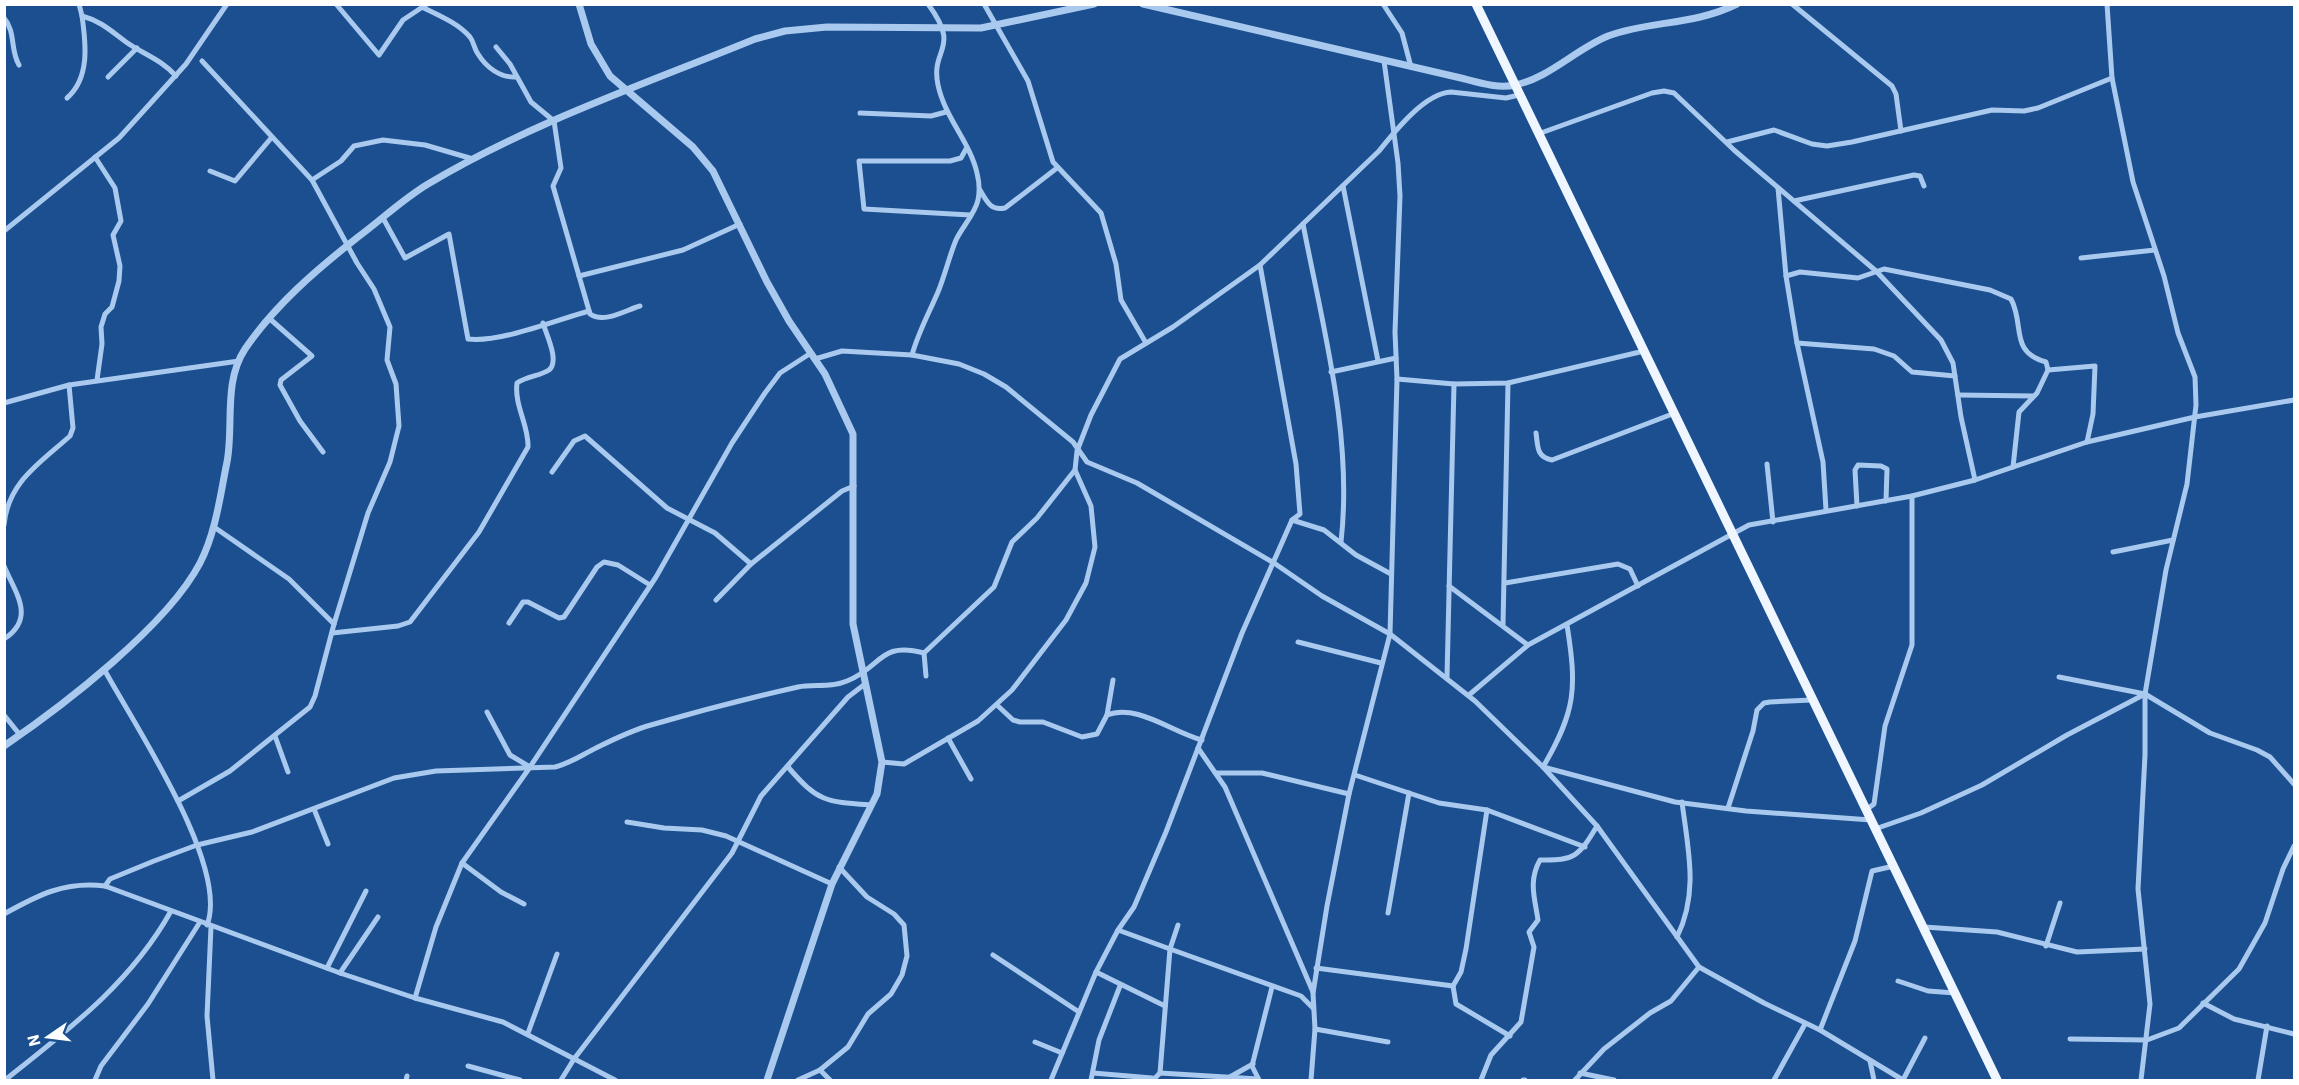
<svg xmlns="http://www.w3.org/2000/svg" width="2299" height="1085" font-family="'IBM Plex Sans',sans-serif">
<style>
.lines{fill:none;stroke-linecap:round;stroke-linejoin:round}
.minor{stroke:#a9c9ee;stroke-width:5}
.tertiary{stroke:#a9c9ee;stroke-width:7}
.primary{stroke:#f0f6ff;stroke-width:9}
</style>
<rect width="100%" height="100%" fill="#1b4f8f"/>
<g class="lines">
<g class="minor">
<path d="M79,4L82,16C101,21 111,31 126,42C143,54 162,60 176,76"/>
<polyline points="336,4 379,55 403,20 427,4"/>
<polyline points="984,4 1028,81 1053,162 1101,213 1116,264 1121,300 1146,343"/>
<polyline points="1383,4 1402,33 1411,67"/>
<polyline points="1792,4 1892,86 1896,94 1901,131"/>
<polyline points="2107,4 2112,78 2133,182 2164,276 2178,333 2195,377 2196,405 2187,484 2166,570 2145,694 2145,755 2138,889 2150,1004 2141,1080"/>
<path d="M422,7C438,15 458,23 470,37C474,42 474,49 478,54C486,67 500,78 516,77"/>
<path d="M4,18C16,32 10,50 19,65"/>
<path d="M496,47L510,64L531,102L554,121L561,168L553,186L590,314C604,324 626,310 640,306"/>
<polyline points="108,77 137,48"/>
<path d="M67,98C90,78 86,44 82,16"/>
<polyline points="860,113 931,116 946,112"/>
<polyline points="1538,134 1652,93 1664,91 1674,93 1734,150 1876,271 1941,340 1953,363 1961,417 1975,480"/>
<polyline points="1727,142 1774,130 1812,144 1827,146 1852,142 1992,110 2024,111 2038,108 2112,78"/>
<polyline points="966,149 961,158 950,161 859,161 864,209 970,215"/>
<polyline points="95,157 115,188 121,221 113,235 120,266 119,281 112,307 105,314 101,327 102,344 97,380"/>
<polyline points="210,171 235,181 272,137"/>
<polyline points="312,180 341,161 354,146 383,140 425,145 473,159"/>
<polyline points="1343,186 1378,361"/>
<polyline points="1778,188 1786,276 1797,343 1823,462 1826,510"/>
<path d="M980,190C987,202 991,211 1005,208L1057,168"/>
<polyline points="1794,201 1914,175 1920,176 1924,186"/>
<path d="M383,218L405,258L449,234L468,339C500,343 556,320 589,311"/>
<path d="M1303,224C1323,328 1353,436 1341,542"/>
<polyline points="4,231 119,138 186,64 227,4"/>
<polyline points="2081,258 2155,250"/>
<polyline points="579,276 683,250 740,224"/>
<path d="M1786,276L1800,272L1858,278L1884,269L1990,290L2011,299C2025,325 2009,352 2046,362L2048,370"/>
<polyline points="270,319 312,356 281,380 280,385 300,421 323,452"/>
<polyline points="1797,343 1874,349 1894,356 1912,372 1955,376"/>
<path d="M912,355C918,333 929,313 938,292C945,275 949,257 956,240C962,227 975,214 978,200C980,191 979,181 977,173C970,142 945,118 938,85C930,47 962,50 928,4"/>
<polyline points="815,359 842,351 912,355 959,364 984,374 1006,387 1073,442 1087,462 1137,483 1274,563 1322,596 1390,634 1475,701 1543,767 1597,826 1699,967 1764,1003 1820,1030 1903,1080"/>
<polyline points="1331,372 1396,358"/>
<polyline points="1397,379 1454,384 1508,383 1644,351"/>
<polyline points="1958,395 2034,396"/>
<polyline points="4,403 69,385 239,361"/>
<path d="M1536,433C1538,446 1536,457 1552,460L1675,413"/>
<polyline points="1767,464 1773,522"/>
<polyline points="2013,467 2019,412 2037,393 2048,370 2095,366 2093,414 2087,442"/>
<polyline points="552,472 574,441 585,436 667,508 715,533 751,564"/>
<polyline points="1857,506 1855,470 1858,465 1881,466 1887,469 1886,501"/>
<polyline points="1292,520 1324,530 1356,555 1391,574"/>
<path d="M4,525C8,482 40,463 70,436L73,428L69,385"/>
<polyline points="214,527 289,579 334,624"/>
<polyline points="2113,552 2173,540"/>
<path d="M4,566C16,594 36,618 4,639"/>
<polyline points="1505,583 1618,564 1630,569 1638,586"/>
<polyline points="1449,586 1528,645"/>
<polyline points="716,600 751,564 842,491 854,486"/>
<polyline points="509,623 523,602 528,602 559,618 564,617 597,567 604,562 618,565 650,585"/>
<polyline points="1503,625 1508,383"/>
<path d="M1567,625C1577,688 1576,711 1543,767L1675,802L1746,811L1871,820"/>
<path d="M332,633L398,626L410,622L479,532L528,447C529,426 514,405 517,383C527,376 540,376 549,370C560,361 546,334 543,323"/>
<polyline points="1298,642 1381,663"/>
<path d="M104,669C133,723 230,866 207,925"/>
<polyline points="926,676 924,653 994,587 1012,542 1037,518 1075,470"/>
<polyline points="1447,677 1454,384"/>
<polyline points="2059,677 2145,694 2210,733 2257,750 2270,757 2294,784"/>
<polyline points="1469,695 1528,645 1749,525 1912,496 1975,480 2087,442 2195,417 2294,400"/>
<path d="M997,705L1013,720L1020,722H1043L1082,737L1097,734L1107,715C1136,703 1172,732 1202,740"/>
<polyline points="487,712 510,755 530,767"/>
<polyline points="4,715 20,735"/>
<polyline points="1107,715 1113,680"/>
<polyline points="275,736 288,772"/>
<polyline points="948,738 971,779"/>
<polyline points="1198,748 1225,787 1313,992"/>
<path d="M882,762L904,764L978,721L1012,690L1066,620L1086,583L1095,547L1091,506L1075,470L1077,451L1091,415L1120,359L1173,327L1260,265L1379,151C1395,131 1425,93 1451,92L1506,98L1519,95"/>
<path d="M788,767C818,802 826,802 871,805"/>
<polyline points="1217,773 1262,773 1349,794"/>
<polyline points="1355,775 1439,803 1487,810 1585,847"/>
<polyline points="178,801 230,771 310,707 315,696 334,624 368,513 390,462 399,426 396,384 387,360 390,327 374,289 357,263 312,180 202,61"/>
<polyline points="1728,808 1753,731 1757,710 1764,703 1770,702 1812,700"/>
<polyline points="314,809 328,844"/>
<polyline points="1866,810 1874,804 1885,726 1912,645 1912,496"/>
<polyline points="627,822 664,828 702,830 726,836 832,884"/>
<polyline points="1875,829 1921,813 1982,785 2067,735 2145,694"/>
<polyline points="462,863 501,892 524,904"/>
<path d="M105,886L110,879L154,861L197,845L252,832L394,778L436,771L555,767C571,763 582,755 596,748C614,739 633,730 651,725C699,711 749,698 798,687C814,684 831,688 847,681C882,667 879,641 924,653"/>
<polyline points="1388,913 1409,793"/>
<path d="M4,914C38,895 65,881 105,886L340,973L415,998L503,1022L615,1080"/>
<polyline points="211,927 207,1016 213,1080"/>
<polyline points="1924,927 1997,932 2077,952 2145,949"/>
<polyline points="1118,930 1170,949 1178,925"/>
<path d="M1677,937C1699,892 1688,850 1682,802"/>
<polyline points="2046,946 2060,903"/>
<polyline points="993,955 1079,1012"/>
<polyline points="327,968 366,891"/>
<polyline points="1316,968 1453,986 1461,972 1466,949 1487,810"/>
<polyline points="1096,972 1165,1006"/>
<polyline points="340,973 378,917"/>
<polyline points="1898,981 1928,991 1955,993"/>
<polyline points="1453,986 1456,1004 1510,1036"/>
<polyline points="415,998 436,927 462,863 528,770 656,577 732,443 765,393 780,373 811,353"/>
<polyline points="2203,1003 2234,1019 2294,1034"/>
<polyline points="1315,1029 1388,1042"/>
<polyline points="1820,1030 1855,941 1872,871 1894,866"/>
<polyline points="528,1033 557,954"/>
<polyline points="2070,1039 2147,1040 2179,1028 2239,969 2265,923 2283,869 2294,846"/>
<polyline points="1035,1042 1062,1053"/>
<polyline points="1870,1061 1874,1080"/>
<polyline points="468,1066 520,1080"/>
<polyline points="820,1070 830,1080"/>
<polyline points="1093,1073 1152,1078"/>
<polyline points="1160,1073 1170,949 1301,996 1313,1008"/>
<polyline points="1580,1073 1614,1080"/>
<polyline points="1228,1078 1253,1064"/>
<path d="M5,1080C68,1030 131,983 171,911"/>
<polyline points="95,1080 101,1066 148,1004 200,922"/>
<polyline points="406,1080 407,1076"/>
<polyline points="561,1080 574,1059 732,853 761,796 848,697 865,684"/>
<polyline points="798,1080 820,1070 848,1047 868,1014 891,994 902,975 907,956 904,925 894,914 867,897 839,867"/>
<polyline points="1051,1080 1096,972 1118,930 1134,907 1166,832 1242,633 1292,520 1300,514 1296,464 1260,265"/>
<polyline points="1091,1080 1099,1040 1120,986"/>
<polyline points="1153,1080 1160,1073 1258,1079"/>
<polyline points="1259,1080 1252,1066 1272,987"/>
<polyline points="1311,1080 1315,1029 1313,993 1327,906 1349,794 1390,634 1397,379 1395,332 1400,196 1398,163 1384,61"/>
<path d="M1481,1080L1491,1055L1521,1022L1534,947L1529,932L1538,920C1535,899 1528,881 1540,860C1575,861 1579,856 1597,826"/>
<polyline points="1523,1080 1525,1080"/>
<polyline points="1575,1080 1604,1049 1650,1013 1671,1001 1699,967"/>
<polyline points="1774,1080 1805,1024"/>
<polyline points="1903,1080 1925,1038"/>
<polyline points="2258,1080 2267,1026"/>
</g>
<g class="tertiary">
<polyline points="579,4 591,44 610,76 693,147 713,171 767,282 789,321 825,374 853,434 853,624 882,762 877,794 832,884 767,1080"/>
<path d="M1143,4L1461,78C1477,82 1498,89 1515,85C1549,78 1576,49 1608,36C1652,20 1692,26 1737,4"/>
<path d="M4,746C64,705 167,626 200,563C216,532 220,496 227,462C234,426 223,382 245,349C275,305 316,270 358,237C381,220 403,199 428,184C530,123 645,84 755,39L785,31L827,27L981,28L1094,4"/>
</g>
<polyline class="primary" points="1476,4 1997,1080"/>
</g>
<rect width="2299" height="1085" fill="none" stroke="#ffffff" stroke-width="12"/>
<g transform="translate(48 1037) rotate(256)" stroke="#1b4f8f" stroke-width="4.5" paint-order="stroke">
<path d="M0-4.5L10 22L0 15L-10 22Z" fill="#ffffff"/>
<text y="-9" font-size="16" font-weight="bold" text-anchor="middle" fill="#ffffff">N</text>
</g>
</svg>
